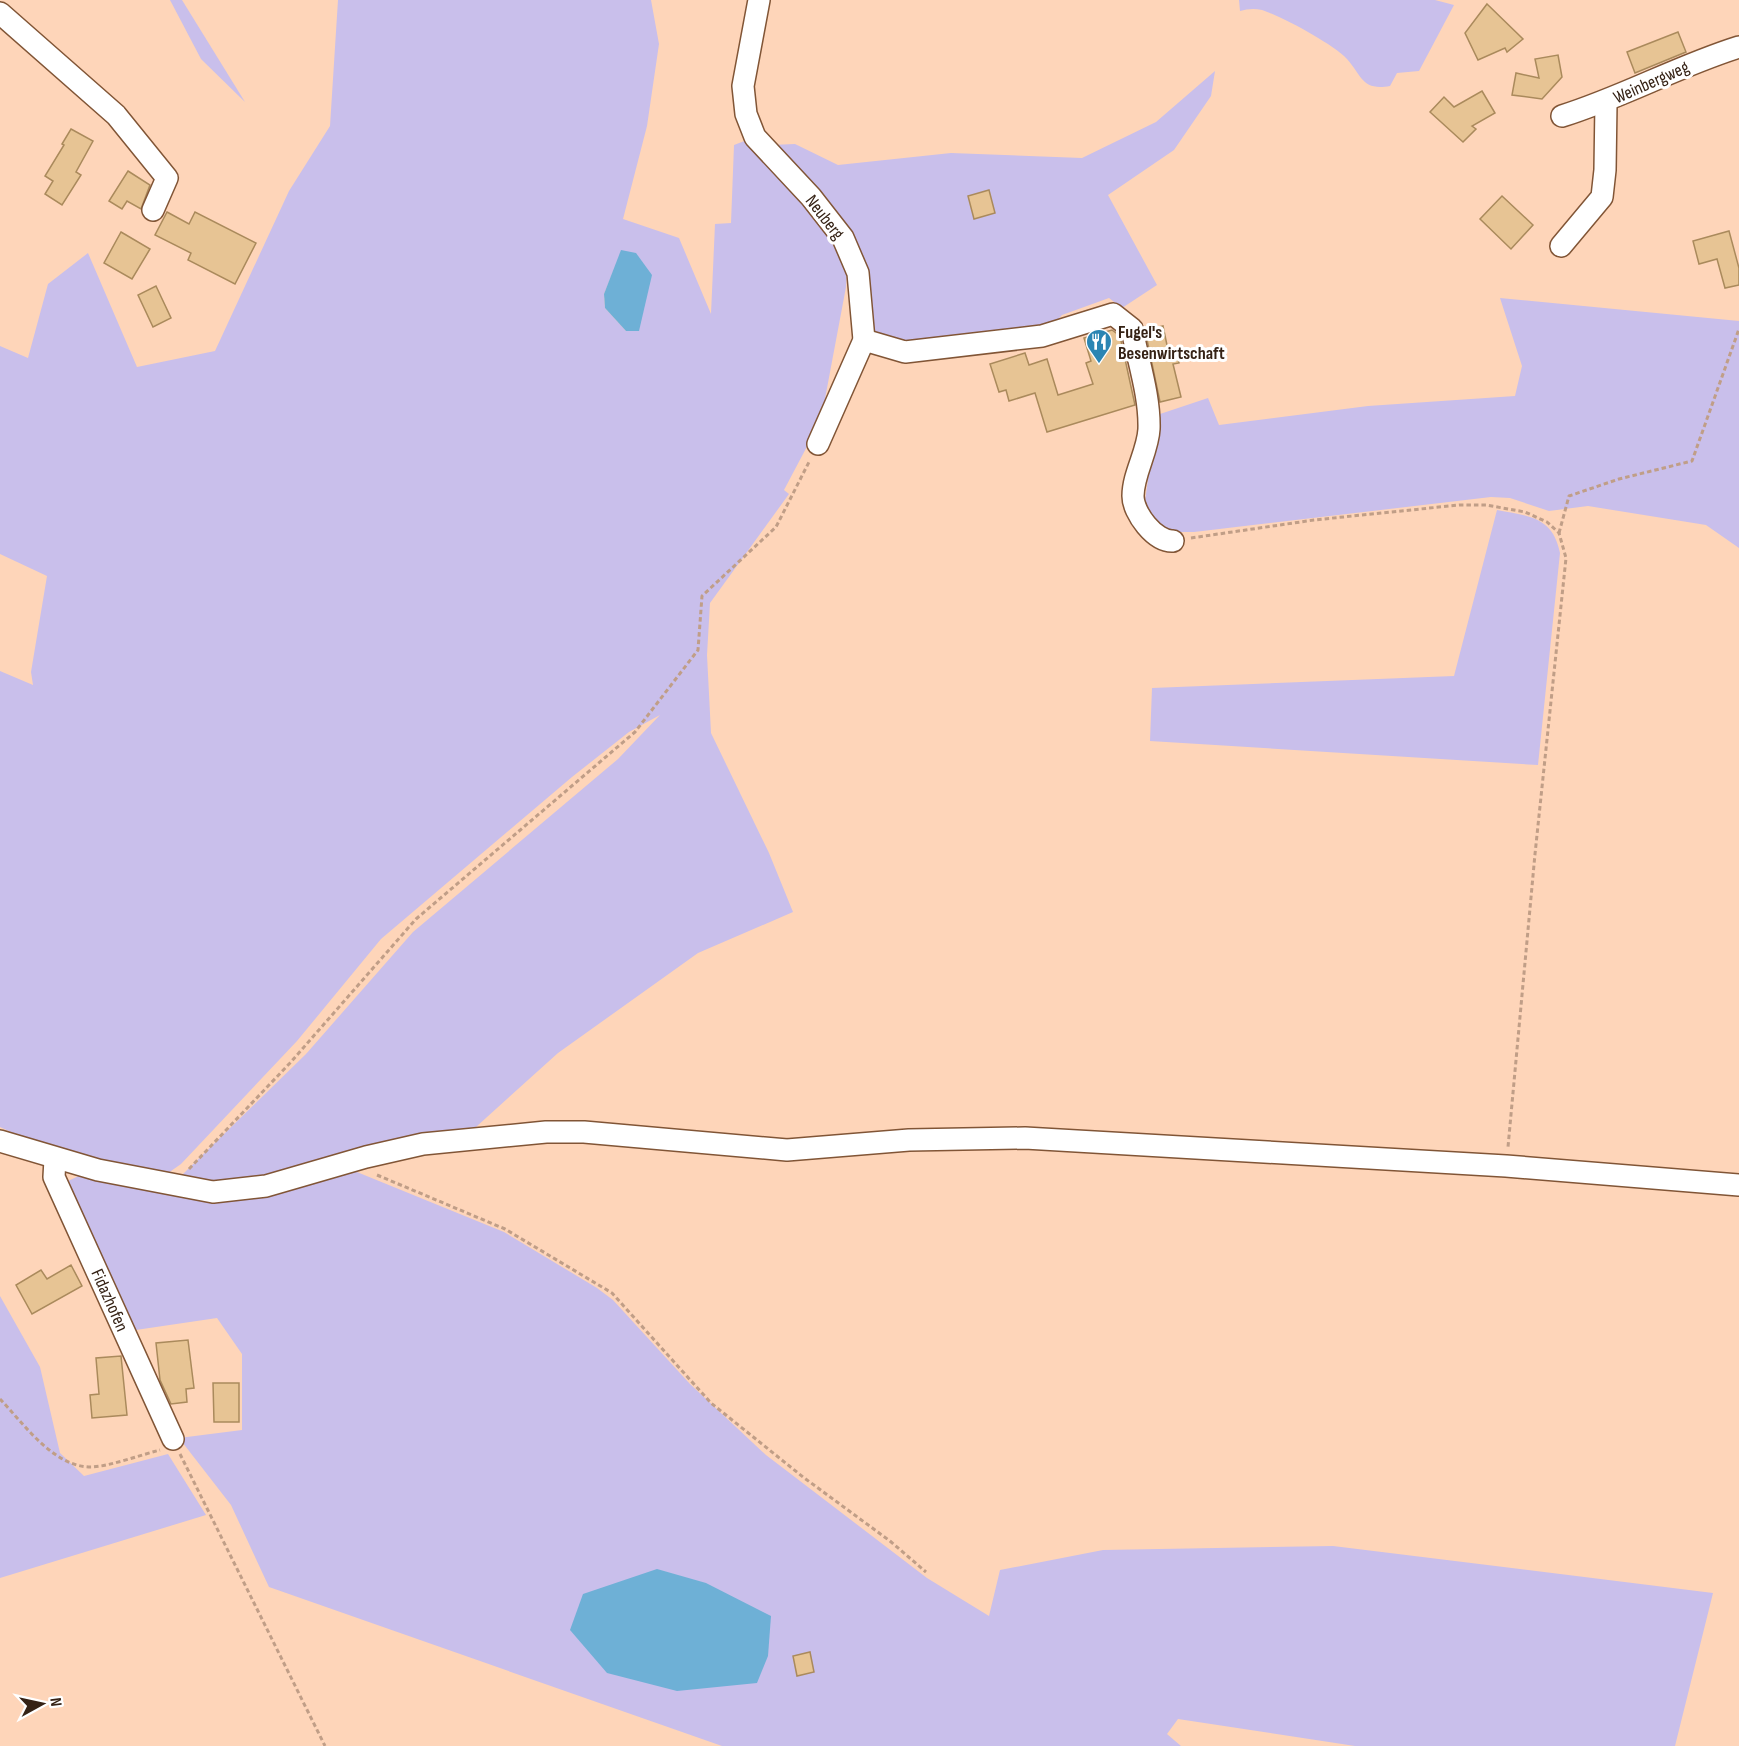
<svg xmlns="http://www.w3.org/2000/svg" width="1739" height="1746" font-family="'Sofia Sans Condensed',sans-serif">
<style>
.green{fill:#c9bfeb;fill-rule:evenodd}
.water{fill:#6eb0d6}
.building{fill:#e7c494;stroke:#aa8a5c;stroke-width:1.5}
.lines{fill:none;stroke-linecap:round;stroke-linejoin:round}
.minor-casing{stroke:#815536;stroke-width:24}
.path{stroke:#c09e87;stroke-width:3;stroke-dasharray:4.5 3;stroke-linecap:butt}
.minor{stroke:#fff;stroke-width:21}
.labels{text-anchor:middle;stroke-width:6;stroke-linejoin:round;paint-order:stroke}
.street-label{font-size:18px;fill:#352215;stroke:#fff}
.poi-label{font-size:18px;font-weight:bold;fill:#352215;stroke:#fff;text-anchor:start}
</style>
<rect width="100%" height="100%" fill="#fed5b9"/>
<g class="green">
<polygon points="170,0 182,0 245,102 201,59"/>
<path d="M338,0H651L659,44L647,126L623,219L679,238L711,314L715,224L731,223L734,145L747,140L814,210L847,269L846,287L821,420L784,490L789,494L710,603L707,655L711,733L769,853L793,912L698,953L558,1053L476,1127L342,1157L352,1170L504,1232L597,1288L613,1300L690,1384L766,1455L927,1578L989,1616L1000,1570L1103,1550L1333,1546L1713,1593L1675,1746H1355L1178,1719L1167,1734L1181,1746H722L269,1587L231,1505L179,1438L242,1430V1354L217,1318L129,1331L68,1181L83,1174L198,1184L182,1175L306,1054L413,932L618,759L660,715L629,732L572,777L381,939L297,1041L181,1164L161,1178L26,1139L0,1127V671L33,685L31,672L47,576L0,554V346L28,358L48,284L88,253L137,367L215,351L289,191L330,126ZM622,250L626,331L605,308L604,294Z"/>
<path d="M1239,0H1435L1454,5L1419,71L1397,73L1390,86C1362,91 1362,76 1347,59C1333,44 1283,17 1262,10C1254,8 1247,9 1240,11Z"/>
<polygon points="1215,71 1211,96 1174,150 1108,195 1157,285 1122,308 1109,298 1062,315 1042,336 887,342 867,323 866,269 771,145 795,144 838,165 951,153 1082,158 1156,122"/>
<path d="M1500,298L1739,321V548L1706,525L1588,506L1549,511L1510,498L1491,497L1194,532C1169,532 1157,533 1144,508L1157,415L1208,398L1219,425L1368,406L1515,396L1522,366Z"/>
<path d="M1497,510C1529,516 1553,517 1560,553L1538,765L1150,741L1152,688L1454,676Z"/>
<polygon points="0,1296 40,1367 60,1453 84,1476 168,1454 206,1515 0,1578"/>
</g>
<g class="water">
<polygon points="621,250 636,253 652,275 639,331 626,331 605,308 604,294"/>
<polygon points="657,1569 706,1583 771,1616 768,1656 757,1683 677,1691 607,1673 570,1630 583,1594"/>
</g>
<g class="building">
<polygon points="1487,4 1523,39 1507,52 1505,48 1478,60 1465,33"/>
<polygon points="1678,32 1686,52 1635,73 1627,52"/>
<polygon points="1558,55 1562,77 1542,99 1512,95 1516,73 1539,78 1535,59"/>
<polygon points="1482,91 1495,113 1472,126 1476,129 1463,142 1430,112 1444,97 1454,107"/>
<polygon points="71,129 93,141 76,172 81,175 62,205 45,194 53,181 45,176 64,145 62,144"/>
<polygon points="128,171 150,185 141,209 127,201 122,209 109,201"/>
<polygon points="989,190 995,213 974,219 968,196"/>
<polygon points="1502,196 1533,225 1511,249 1480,219"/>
<polygon points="167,212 189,224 195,212 256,243 235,284 188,260 191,253 155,235"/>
<polygon points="1729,231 1739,268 1739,285 1725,288 1717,259 1699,264 1693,241"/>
<polygon points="121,232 150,249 132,279 104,263"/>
<polygon points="156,286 171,318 153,327 138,295"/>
<polygon points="1163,326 1168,350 1176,349 1179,363 1173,364 1181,397 1160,402 1145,330"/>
<polygon points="1112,330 1120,336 1135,405 1047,432 1035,393 1009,401 1006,390 999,392 990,364 1025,353 1029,365 1047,359 1058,395 1093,384 1086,363 1091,361 1084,338"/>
<polygon points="71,1265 82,1286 32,1314 16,1285 41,1270 47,1279"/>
<polygon points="188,1340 194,1388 186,1389 187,1402 171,1404 160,1380 156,1343"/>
<polygon points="121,1356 127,1415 92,1418 90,1395 99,1394 96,1358"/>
<polygon points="213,1383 239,1383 239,1422 214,1422"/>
<polygon points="810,1652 814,1672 797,1676 793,1656"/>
</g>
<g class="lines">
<defs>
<g id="minor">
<polyline points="759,0 743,86 746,114 755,137 811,197 843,238 858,273 864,340 818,444"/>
<polyline points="0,13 116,115 167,178 153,210"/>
<path d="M1562,116C1623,97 1678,66 1739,47"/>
<polyline points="1561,246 1602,197 1605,170 1606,103"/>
<path d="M864,340L905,352L1042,336L1113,314L1132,329C1138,361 1150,396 1149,429C1148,451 1133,474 1133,496C1133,513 1155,542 1173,541"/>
<polyline points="0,1141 98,1170 213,1192 266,1186 366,1157 423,1144 546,1132 584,1132 787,1150 909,1140 1025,1138 1506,1166 1739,1185"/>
<polyline points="55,1159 54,1177 173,1439"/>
</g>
</defs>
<use href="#minor" class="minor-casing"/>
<g class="path">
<polyline points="1559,533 1569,496 1619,479 1692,461 1739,329"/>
<polyline points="1191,538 1314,520 1459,505 1486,505 1525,512 1547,522 1559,533 1566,558 1535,854 1508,1147"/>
<polyline points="189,1169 290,1063 416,919 635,732 698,650 702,596 776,527 810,460"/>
<polyline points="377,1175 505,1229 612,1293 711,1403 803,1477 890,1541 926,1572"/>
<path d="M0,1399C24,1424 54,1468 92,1467C111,1466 140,1455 160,1450"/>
<polyline points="180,1454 325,1746"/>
</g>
<use href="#minor" class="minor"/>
</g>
<defs>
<symbol id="restaurant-pin" viewBox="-11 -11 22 30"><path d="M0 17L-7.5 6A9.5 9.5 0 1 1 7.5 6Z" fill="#2b85b3" stroke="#fff"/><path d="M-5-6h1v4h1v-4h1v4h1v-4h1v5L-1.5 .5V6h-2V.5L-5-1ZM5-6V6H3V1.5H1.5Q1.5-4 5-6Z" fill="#fff"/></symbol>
</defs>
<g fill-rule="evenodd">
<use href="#restaurant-pin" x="1084" y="327" width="30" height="40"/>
</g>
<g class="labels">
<g class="street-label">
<text transform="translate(1651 82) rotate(-24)" y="6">Weinbergweg</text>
<text transform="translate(825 217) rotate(52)" y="6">Neuberg</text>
<text transform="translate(110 1300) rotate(66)" y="6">Fidazhofen</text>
</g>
<g class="poi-label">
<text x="1118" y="338">Fugel's<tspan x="1118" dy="21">Besenwirtschaft</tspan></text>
</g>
</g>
<g transform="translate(42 1704) rotate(82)" stroke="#ffffff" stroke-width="4.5" paint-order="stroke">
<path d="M0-4.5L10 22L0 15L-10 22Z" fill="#352215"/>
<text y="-9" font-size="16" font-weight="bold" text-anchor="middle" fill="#352215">N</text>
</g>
</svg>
